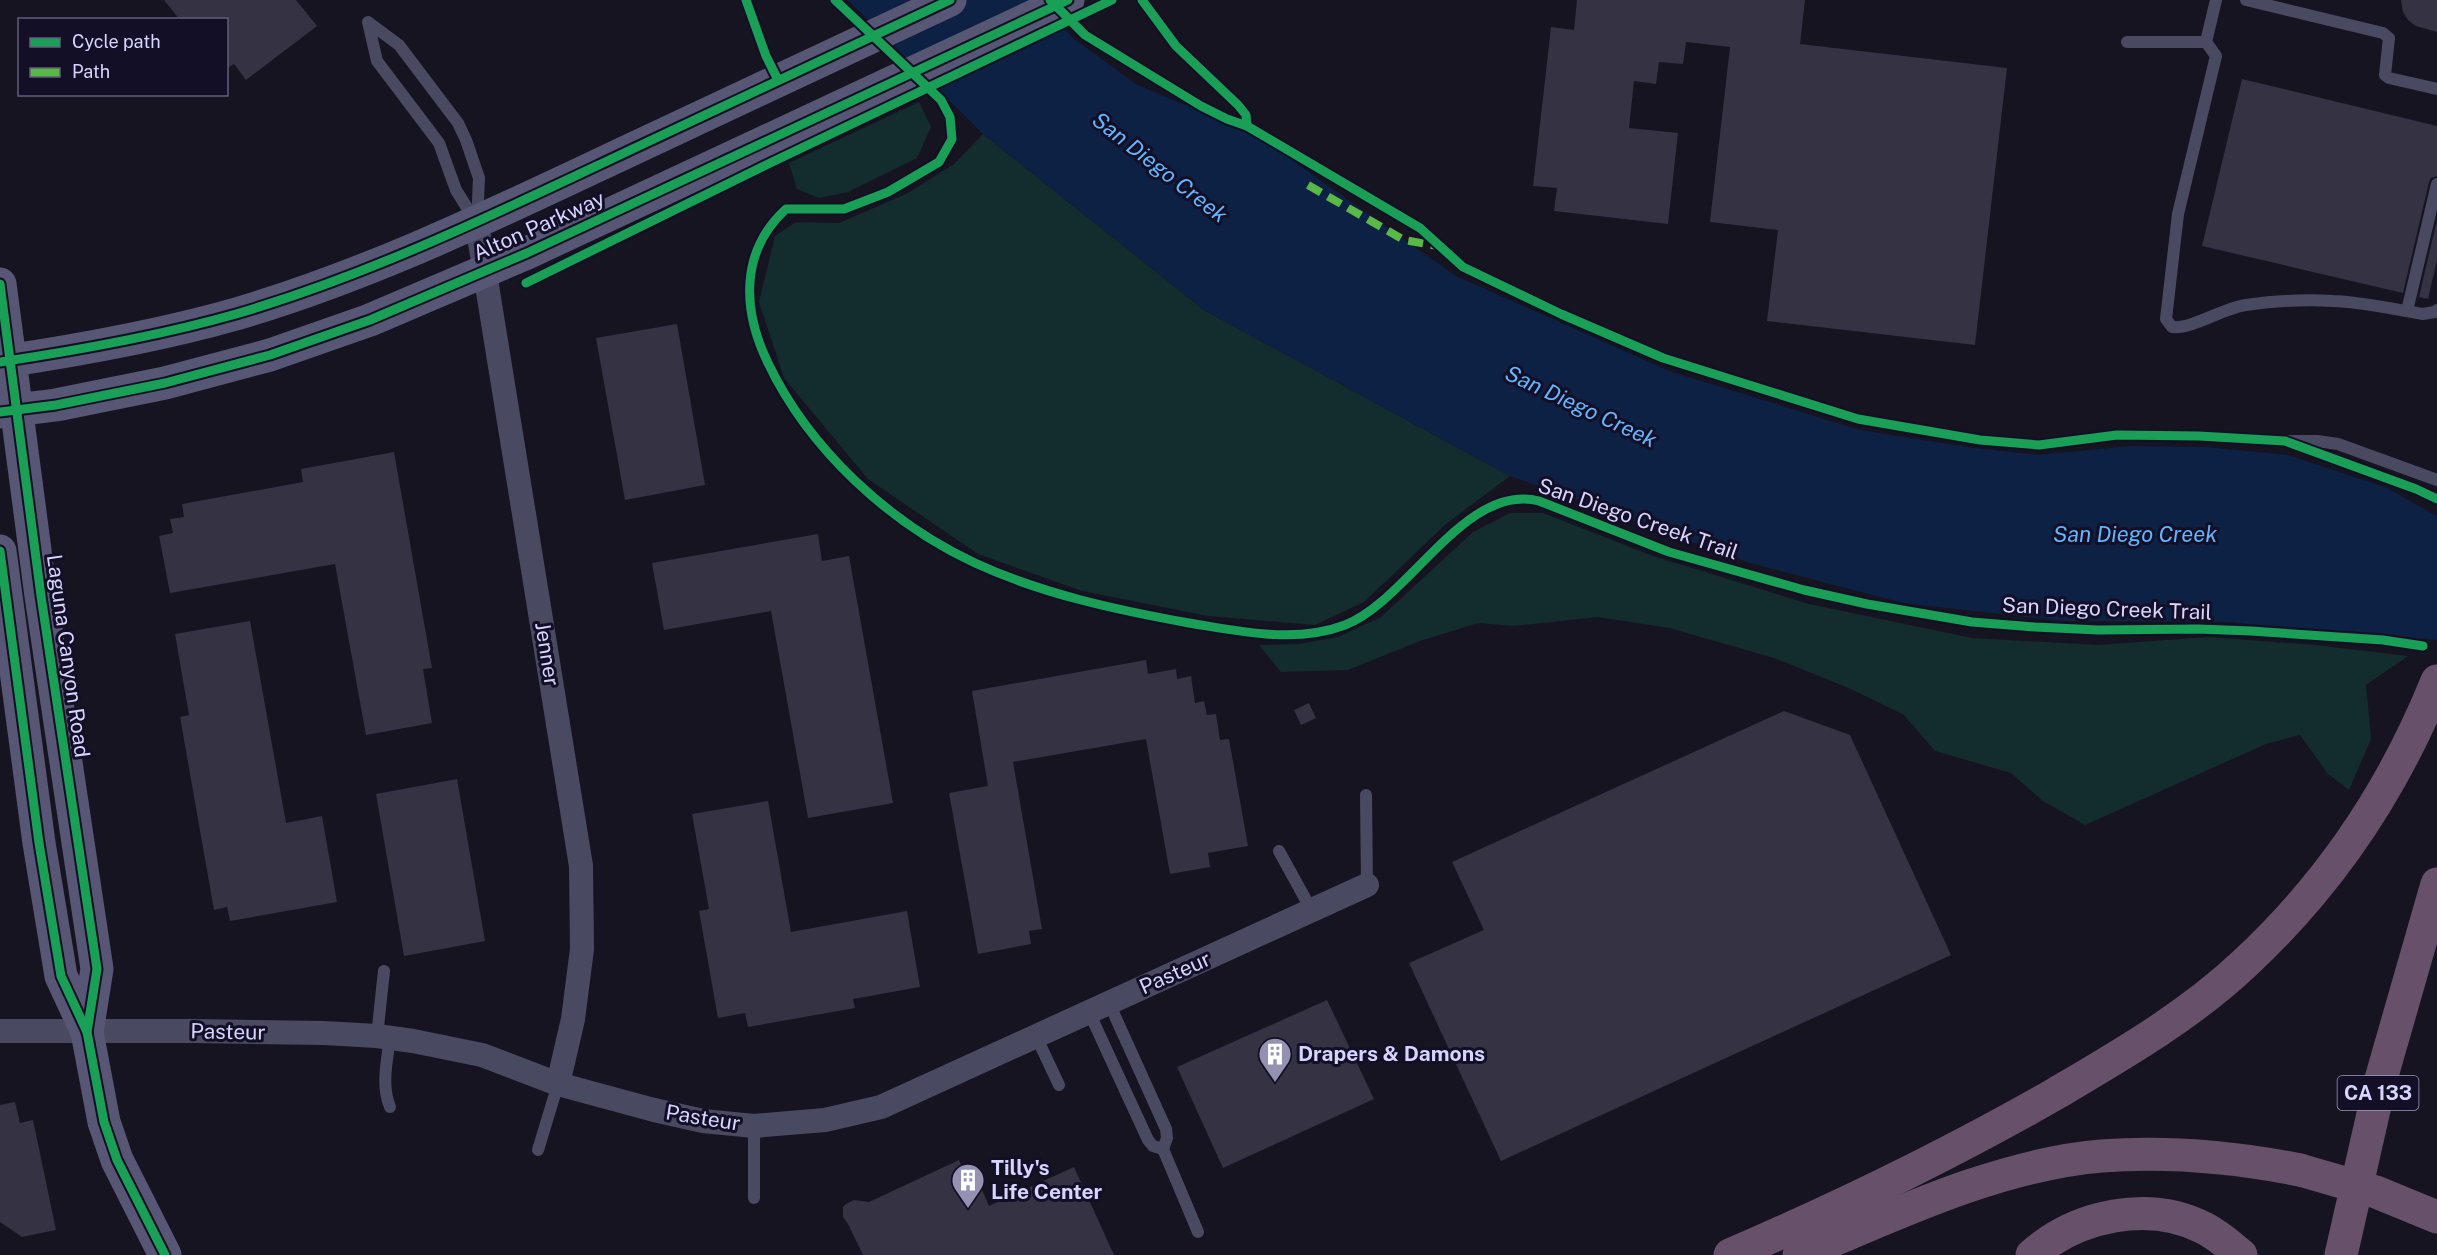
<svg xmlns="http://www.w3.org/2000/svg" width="2437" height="1255" viewBox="0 0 2437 1255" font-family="'Public Sans',sans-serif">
  <rect width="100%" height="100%" fill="#161421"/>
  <g fill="#132c2d">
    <polygon points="919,102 931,127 917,158 848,192 819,198 797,189 789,163"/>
    <polygon points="983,134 1204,310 1510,476 1446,524 1364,602 1315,625 1208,616 1082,591 978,554 868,479 784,378 759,302 775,236 796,222 839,223 908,193 954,164"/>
    <polygon points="1543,513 1653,556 1809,604 1972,638 2098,645 2208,637 2315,645 2408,656 2366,685 2371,739 2349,790 2328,774 2300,735 2266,744 2085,825 2043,801 2011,773 1935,751 1904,715 1851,689 1774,658 1669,628 1598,617 1514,626 1478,623 1420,641 1348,670 1281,672 1259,645 1298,644 1338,637 1381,617 1473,532 1510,513"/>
  </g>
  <polygon fill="#0d2144" points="848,0 1038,0 1073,38 1136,84 1259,137 1456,276 1669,371 1860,430 1974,448 2038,455 2131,446 2205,447 2288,455 2387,488 2437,516 2437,640 2228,622 2062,621 1903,603 1747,562 1510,476 1204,310 983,134"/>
  <g fill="#343243">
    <polygon points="164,0 296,0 317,26 246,80 234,64 226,69 226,20 180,20"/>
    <polygon points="1577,0 1805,0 1800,44 2007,68 1975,345 1767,321 1778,230 1710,222 1730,47 1686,42 1683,64 1659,62 1656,84 1634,81 1629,128 1678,133 1668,224 1554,211 1557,188 1533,186 1551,27 1574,30"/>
    <polygon points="2401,0 2437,0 2437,32 2416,26 2408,20 2403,12"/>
    <polygon points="2242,79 2437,126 2437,176 2431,178 2429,182 2403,293 2202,246"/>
    <polygon points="2437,220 2437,260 2428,299 2419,297"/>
    <polygon points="677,324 705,485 625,500 596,338"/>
    <polygon points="394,452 432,668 423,669 432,723 366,735 335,564 170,593 159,536 173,533 170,519 184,517 182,504 303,482 301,469"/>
    <polygon points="818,534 822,561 849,556 893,803 808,818 771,611 664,630 652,563"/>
    <polygon points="250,621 286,823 322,816 337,902 230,921 227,907 214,910 180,717 189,715 175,634"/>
    <polygon points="1146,660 1148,674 1176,669 1177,679 1191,676 1195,703 1204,701 1207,715 1216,714 1220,740 1229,739 1248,846 1208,853 1210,867 1170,874 1146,739 1013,762 1042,929 1029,931 1031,944 978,954 949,793 988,786 972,691"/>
    <polygon points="1309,703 1316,718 1301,725 1294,710"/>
    <polygon points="1784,711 1850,735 1951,955 1501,1161 1409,963 1484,930 1452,862"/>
    <polygon points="457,779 485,941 404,956 376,794"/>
    <polygon points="768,801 791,932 907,911 920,987 853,999 855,1008 748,1027 745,1013 718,1018 699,911 709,909 692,814"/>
    <polygon points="1327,1000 1374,1099 1223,1168 1177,1067"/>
    <polygon points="15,1102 20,1123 33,1120 56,1230 22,1237 0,1222 0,1105"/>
    <polygon points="959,1160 974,1193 982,1190 989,1206 1074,1167 1114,1255 863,1255 848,1224 843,1217 843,1207 846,1204 854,1200 869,1202"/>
  </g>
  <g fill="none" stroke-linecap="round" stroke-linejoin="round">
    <g stroke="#4a4962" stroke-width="12">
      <polyline points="2246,0 2383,33 2389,38 2385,75 2389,78 2437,89"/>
      <polygon points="368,22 399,45 458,123 466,140 479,178 477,224 456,190 439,143 377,61"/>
      <polyline points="2127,42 2206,42 2216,0"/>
      <path d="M2206,42L2216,56L2178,214L2166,319L2172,327C2193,329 2223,308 2246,305C2274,301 2304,299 2333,301C2362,302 2393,309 2423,314L2435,312L2437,310"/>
      <polyline points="2407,311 2437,184"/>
      <polyline points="2285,441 2317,441 2338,444 2437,480"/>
      <polyline points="1366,795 1367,885"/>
      <polyline points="1279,851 1312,911"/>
      <polyline points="1089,1012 1148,1140 1153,1146 1163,1149 1167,1138 1166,1129 1109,1003"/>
      <polyline points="377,1036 384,971"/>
      <polyline points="1036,1036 1059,1085"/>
      <path d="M390,1038C387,1061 381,1085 390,1107"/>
      <polyline points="1163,1149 1198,1232"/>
      <polyline points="538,1150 558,1084"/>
      <polyline points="754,1198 754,1126"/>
    </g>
    <g stroke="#4a4962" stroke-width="24">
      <polyline points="477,224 581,866 582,949 573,1019 558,1084"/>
      <polyline points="0,1031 194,1031 324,1033 377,1036 413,1041 482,1055 558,1084 654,1110 703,1121 754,1126 825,1120 881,1107 1367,885"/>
    </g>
    <g stroke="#575674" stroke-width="33">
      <polyline points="0,284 41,596 97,969 87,1032"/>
      <path d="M0,362C80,350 159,336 236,314C376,273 507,208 639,146C742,97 846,49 950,0"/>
      <polyline points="0,412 56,405 165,383 270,355 370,320 527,253 1068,0"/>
      <polyline points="0,551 39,843 61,976 87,1032 104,1122 117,1160 165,1255"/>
    </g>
    <g stroke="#67516a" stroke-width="33">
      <path d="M1730,1255C1841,1207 1950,1154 2055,1094C2121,1055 2189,1016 2245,963C2330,884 2394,788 2437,681"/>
      <path d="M1799,1255C1894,1215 1997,1165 2101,1156C2169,1151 2234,1157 2300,1170"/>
      <path d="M2032,1255C2077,1215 2149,1200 2204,1228C2218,1235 2229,1245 2241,1255"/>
      <polyline points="2341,1255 2381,1079 2437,884"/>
    </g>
    <polyline stroke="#67516a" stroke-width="33" points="2300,1170 2376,1192 2437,1217"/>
    <polyline stroke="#58b947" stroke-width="8" stroke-dasharray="15 8" stroke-linecap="butt" points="1308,185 1404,240 1438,246"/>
    <defs>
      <g id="cycleway">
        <polyline points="746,0 766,56 778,80"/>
        <path d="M835,0L941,100L950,117L952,139L939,162L888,192L844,209H786C740,251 742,310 768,363C809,449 889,523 975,563C1042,594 1117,610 1189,623C1239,631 1295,644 1345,625C1408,601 1465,482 1539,501L1669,552L1804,590L1867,604L1972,622L2035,627L2098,630L2198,629L2251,631L2383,640L2423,646"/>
        <polyline points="1050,0 1085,35 1201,106 1227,119 1247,126 1420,228 1463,267 1561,314 1663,358 1858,419 1980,440 2039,445 2117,435 2199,436 2285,441 2416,489 2437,499"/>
        <polyline points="1142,0 1176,46 1238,105 1246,115 1247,126"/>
        <polyline points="526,283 768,164 1112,0"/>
        <polyline points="0,284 41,596 97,969 87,1032"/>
        <path d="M0,362C80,350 159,336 236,314C376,273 507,208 639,146C742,97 846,49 950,0"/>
        <polyline points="0,412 56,405 165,383 270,355 370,320 527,253 1068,0"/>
        <polyline points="0,551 39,843 61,976 87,1032 104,1122 117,1160 165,1255"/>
      </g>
    </defs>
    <use href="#cycleway" stroke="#130f26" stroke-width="13"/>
    <use href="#cycleway" stroke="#1a9f57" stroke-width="9"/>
  </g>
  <defs>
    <symbol id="building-pin" viewBox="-11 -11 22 30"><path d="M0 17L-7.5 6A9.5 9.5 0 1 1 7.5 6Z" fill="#9591b1" stroke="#130f26"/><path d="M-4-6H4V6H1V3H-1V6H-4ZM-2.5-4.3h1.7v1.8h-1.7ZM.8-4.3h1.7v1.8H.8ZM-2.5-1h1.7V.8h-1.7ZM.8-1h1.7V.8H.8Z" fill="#fff"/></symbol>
  </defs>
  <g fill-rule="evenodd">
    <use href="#building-pin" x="1256" y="1035" width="38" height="52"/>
    <use href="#building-pin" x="949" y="1161" width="38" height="52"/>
  </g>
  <g text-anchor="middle" stroke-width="6" stroke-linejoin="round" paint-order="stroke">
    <rect fill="#130f26" stroke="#9e99be" stroke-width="1.5" x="2337.5" y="1076" width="81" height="34" rx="4.5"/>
    <g font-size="20" font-weight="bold" fill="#d9d4ff">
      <text x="2378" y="1100">CA 133</text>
    </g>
    <g font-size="21" fill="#d9d4ff" stroke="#130f26">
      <text transform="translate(539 226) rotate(-24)" y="7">Alton Parkway</text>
      <text transform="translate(1638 519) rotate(19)" y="7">San Diego Creek Trail</text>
      <text transform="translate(2107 609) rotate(2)" y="7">San Diego Creek Trail</text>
      <text transform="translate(547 654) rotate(81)" y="7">Jenner</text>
      <text transform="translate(68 656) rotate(82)" y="7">Laguna Canyon Road</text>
      <text transform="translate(1175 973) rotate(-24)" y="7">Pasteur</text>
      <text transform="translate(228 1032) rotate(1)" y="7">Pasteur</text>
      <text transform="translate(703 1118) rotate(9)" y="7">Pasteur</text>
    </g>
    <g font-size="21" font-weight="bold" fill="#d9d4ff" stroke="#130f26" text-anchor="start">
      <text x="1298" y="1061">Drapers &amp; Damons</text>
      <text x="991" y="1175">Tilly's<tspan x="991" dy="24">Life Center</tspan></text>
    </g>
    <g font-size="22" font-style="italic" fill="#62b6ff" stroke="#130f26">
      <text transform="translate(1160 167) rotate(38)" y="8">San Diego Creek</text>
      <text transform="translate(1581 406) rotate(25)" y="8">San Diego Creek</text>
      <text x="2135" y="542">San Diego Creek</text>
    </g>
  </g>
  <rect x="18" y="18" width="210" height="78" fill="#130f26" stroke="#625e7d" stroke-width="1.5"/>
  <rect x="30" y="38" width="30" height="9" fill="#1a9f57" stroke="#625e7d" stroke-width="1.5"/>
  <text x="72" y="48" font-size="18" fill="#d9d4ff">Cycle path</text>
  <rect x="30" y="68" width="30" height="9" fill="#58b947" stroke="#625e7d" stroke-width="1.5"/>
  <text x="72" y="78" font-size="18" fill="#d9d4ff">Path</text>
</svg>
